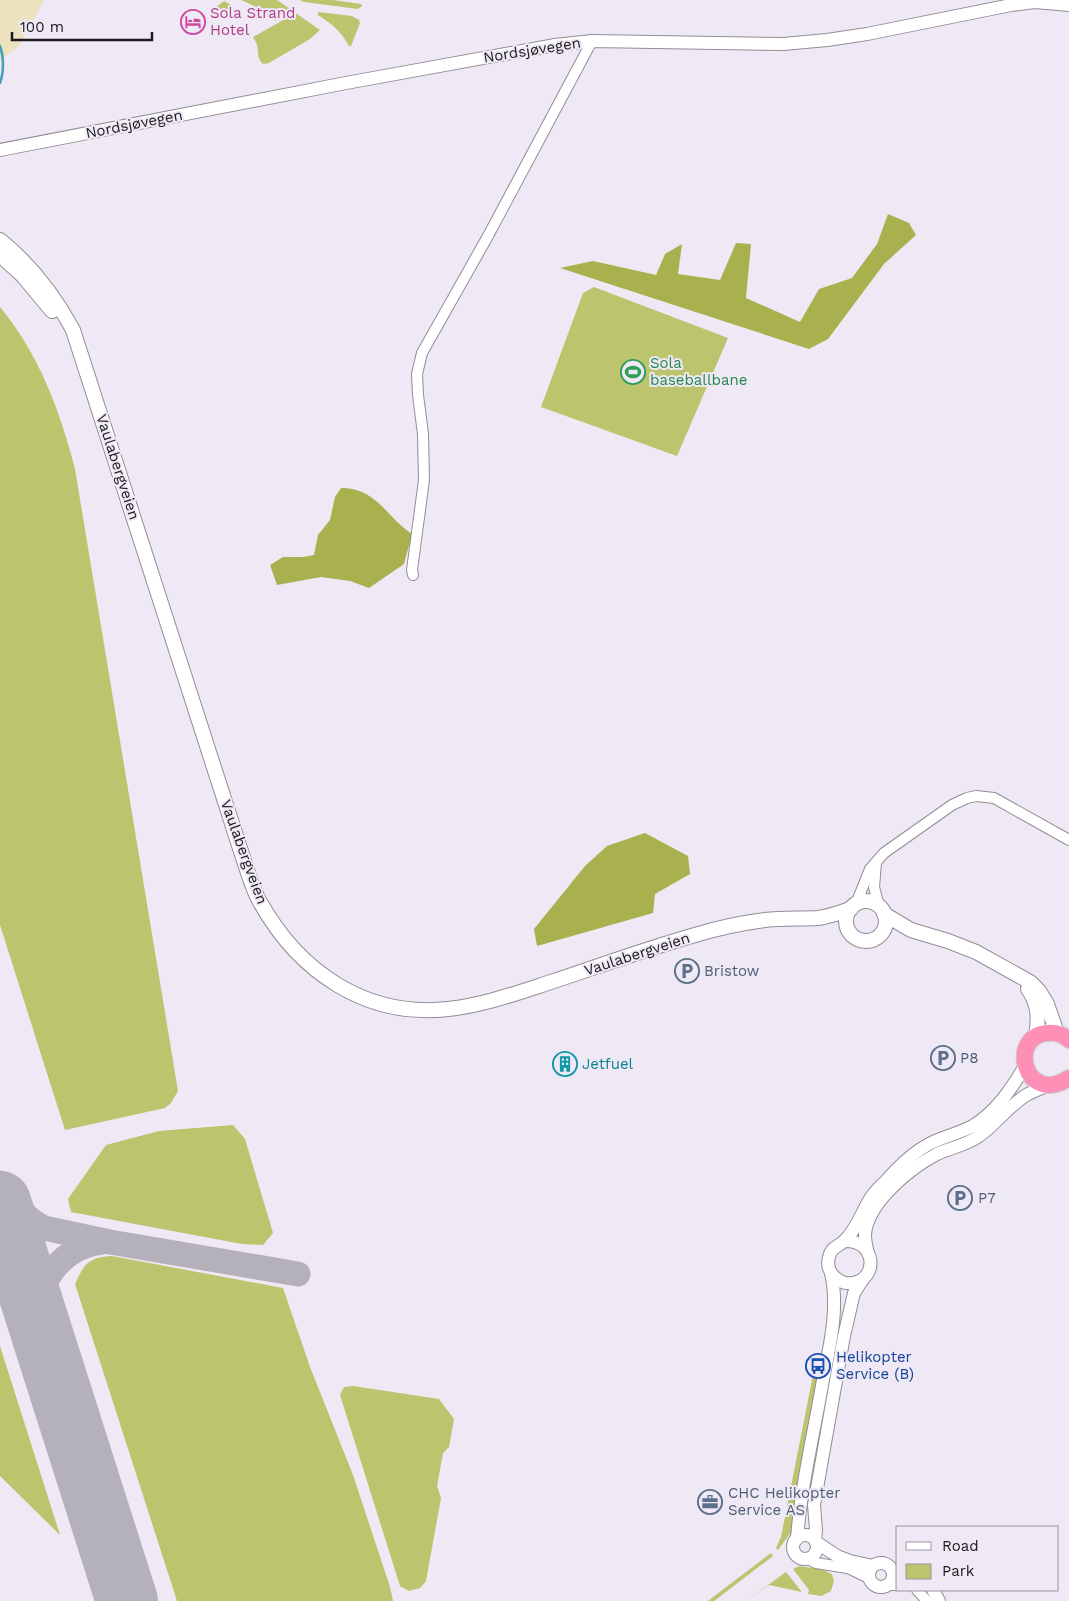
<svg xmlns="http://www.w3.org/2000/svg" width="1069" height="1601" viewBox="0 0 1069 1601" font-family="'Work Sans',sans-serif">
  <rect width="100%" height="100%" fill="#eee9f4"/>
  <g fill="#bcc46d">
    <path d="M241,0H277L320,30L310,39L269,63L263,64C256,57 259,52 257,45C256,42 254,39 253,37L294,14L293,13L275,21L270,13Z"/>
    <polygon points="300,0 333,0 361,4 362,6 358,9 304,2"/>
    <polygon points="224,1 231,5 233,9 229,16 217,10 216,7"/>
    <path d="M318,12L352,16L359,20L360,23L351,46H349C340,30 333,25 318,15Z"/>
    <polygon points="594,287 728,338 677,456 541,407 583,293"/>
    <path d="M0,307C40,356 59,409 75,469L178,1091L171,1103L165,1108L65,1130L0,925Z"/>
    <polygon points="233,1125 245,1139 273,1233 263,1245 242,1244 71,1212 68,1199 106,1145 159,1131"/>
    <path d="M112,1256L283,1288L310,1367L353,1475L390,1587L393,1601H177L75,1284C84,1264 89,1257 112,1256Z"/>
    <polygon points="0,1346 60,1535 0,1476"/>
    <polygon points="814,1370 820,1373 792,1531 778,1550 776,1548 781,1537"/>
    <polygon points="353,1386 439,1399 454,1419 449,1447 443,1453 437,1486 441,1498 426,1581 420,1588 409,1591 400,1586 340,1395 344,1387"/>
    <polygon points="771,1553 773,1556 714,1601 708,1601"/>
    <polygon points="799,1566 821,1569 832,1574 834,1581 831,1591 821,1596 808,1594 809,1590 793,1569"/>
    <polygon points="786,1572 802,1592 769,1585 746,1601"/>
  </g>
  <g fill="#a9b14e">
    <polygon points="888,214 909,223 916,235 884,264 828,339 809,349 560,268 593,261 656,275 665,254 682,244 678,274 720,280 736,243 751,244 746,298 800,322 819,289 852,278 877,244"/>
    <path d="M341,488C377,488 386,517 412,534L404,564L369,588L350,581L321,577L277,585L270,565L283,557H303L314,555L318,535L330,520L335,497Z"/>
    <polygon points="645,833 688,856 690,874 655,894 653,913 537,946 534,929 585,866 607,846"/>
  </g>
  <polygon fill="#ece2bd" points="0,0 44,0 18,47 0,60"/>
  <g fill="none" stroke-linecap="round" stroke-linejoin="round">
    <path stroke="#449fba" stroke-width="2.5" d="M0,46C4,57 4,72 0,83"/>
    <g stroke="#b5b1ba" stroke-width="25">
      <path d="M0,1183C12,1201 25,1219 44,1228L110,1242L298,1274"/>
      <path d="M38,1321C34,1282 64,1246 102,1242"/>
    </g>
    <polyline stroke="#b5b1ba" stroke-width="62" points="0,1202 127,1601"/>
    <defs>
      <g id="minor">
        <polyline points="413,575 412,570 424,480 423,434 418,395 417,374 422,353 488,236 592,41"/>
        <polyline points="876,863 874,887 879,906"/>
        <polyline points="856,904 870,869 884,853 952,805 967,798 976,796 994,798 1069,840"/>
        <polyline points="808,1559 816,1563 848,1568 869,1578"/>
        <polyline points="888,1585 898,1585"/>
        <polyline points="917,1590 927,1601"/>
      </g>
      <g id="tertiary">
        <polyline points="0,150 346,83 555,45 592,41 783,44 827,40 867,34 1011,5 1035,2 1069,5"/>
        <path d="M844,1241C876,1239 879,1279 853,1283C838,1285 825,1272 829,1257C831,1247 838,1247 844,1241C857,1230 862,1210 872,1196C876,1191 880,1186 885,1182C898,1167 913,1152 931,1143C945,1136 960,1133 973,1126C996,1112 1012,1088 1025,1066"/>
        <path d="M867,1250C866,1245 865,1239 865,1234C868,1202 910,1168 937,1154C950,1148 967,1145 979,1136C996,1124 1009,1105 1028,1094C1034,1091 1042,1088 1049,1085"/>
        <circle cx="805" cy="1547" r="12"/>
        <path d="M797,1539C801,1486 814,1432 823,1380C830,1345 839,1308 831,1273"/>
        <polyline points="815,1540 816,1530 814,1505 844,1336 854,1293 863,1279"/>
        <polyline points="816,1542 837,1556 850,1561 873,1566"/>
        <circle cx="881" cy="1575" r="12"/>
        <polyline points="933,1590 939,1601"/>
      </g>
      <g id="secondary">
        <path d="M0,240C31,265 54,295 73,330L247,870C251,881 254,892 260,902C299,972 366,1018 448,1009C484,1005 517,993 551,982C599,966 646,949 695,935C718,928 742,923 765,920C783,918 801,919 818,918C829,917 841,912 851,909"/>
        <polyline points="0,255 22,275 52,311"/>
        <circle cx="866" cy="921" r="20"/>
        <polyline points="884,914 911,930 948,941 976,952 1030,982 1039,991 1047,1004 1057,1033"/>
        <path d="M1028,989C1039,1005 1039,1018 1036,1036"/>
      </g>
      <path id="trunk" d="M1069,1040C1064,1035 1056,1032 1048,1033C1007,1035 1024,1107 1069,1078"/>
    </defs>
    <use href="#minor" stroke="#928d97" stroke-width="12"/>
    <use href="#tertiary" stroke="#928d97" stroke-width="14"/>
    <use href="#secondary" stroke="#928d97" stroke-width="16"/>
    <use href="#trunk" stroke="#cdcccd" stroke-width="18"/>
    <use href="#minor" stroke="#fff" stroke-width="10"/>
    <use href="#tertiary" stroke="#fff" stroke-width="12"/>
    <use href="#secondary" stroke="#fff" stroke-width="14"/>
    <use href="#trunk" stroke="#fe90b8" stroke-width="16"/>
  </g>
  <defs>
    <symbol id="hotel-ring" viewBox="-11 -11 22 22"><circle r="9.5" fill="#eee9f4" stroke="#d1479c" stroke-width="1.5"/><path d="M-6-4.5h1.5V1H6V5H4.5V3h-9V5H-6ZM-4 0a1.8 1.8 0 1 1 3.6 0ZM.5 0V-2.5h3Q6-2.5 6 0Z" fill="#d1479c"/></symbol>
    <symbol id="stadium-ring" viewBox="-11 -11 22 22"><circle r="9.5" fill="#eee9f4" stroke="#2e9e5b" stroke-width="1.5"/><path d="M0-5a6.5 5 0 1 0 0 10a6.5 5 0 1 0 0-10ZM-3.5-1.8h7v3.6h-7Z" fill="#2e9e5b"/></symbol>
    <symbol id="parking-ring" viewBox="-11 -11 22 22"><circle r="9.5" fill="#eee9f4" stroke="#5c6f8a" stroke-width="1.5"/><path d="M-3.5-5.5H1a3.5 3.5 0 0 1 0 7H-1V5.5H-3.5ZM-1-3.4V-.6H.8a1.4 1.4 0 0 0 0-2.8Z" fill="#5c6f8a"/></symbol>
    <symbol id="building-ring" viewBox="-11 -11 22 22"><circle r="9.5" fill="#eee9f4" stroke="#0f9aa8" stroke-width="1.5"/><path d="M-4-6H4V6H1V3H-1V6H-4ZM-2.5-4.3h1.7v1.8h-1.7ZM.8-4.3h1.7v1.8H.8ZM-2.5-1h1.7V.8h-1.7ZM.8-1h1.7V.8H.8Z" fill="#0f9aa8"/></symbol>
    <symbol id="bus-ring" viewBox="-11 -11 22 22"><circle r="9.5" fill="#eee9f4" stroke="#1a4fb4" stroke-width="1.5"/><path d="M-5-6H5V4H4V6H2V4H-2V6H-4V4H-5ZM-3.5-4V0h7V-4ZM-3.5 1.2v1.5H-2V1.2ZM2 1.2v1.5H3.5V1.2Z" fill="#1a4fb4"/></symbol>
    <symbol id="office-ring" viewBox="-11 -11 22 22"><circle r="9.5" fill="#eee9f4" stroke="#5c6f8a" stroke-width="1.5"/><path d="M-6-3h4V-5.5h4V-3h4V5H-6ZM-1-4.5V-3h2v-1.5ZM-6 0V1H6V0Z" fill="#5c6f8a"/></symbol>
  </defs>
  <g fill-rule="evenodd">
    <use href="#hotel-ring" x="179" y="8" width="28" height="28"/>
    <use href="#stadium-ring" x="619" y="358" width="28" height="28"/>
    <use href="#parking-ring" x="673" y="957" width="28" height="28"/>
    <use href="#parking-ring" x="929" y="1044" width="28" height="28"/>
    <use href="#building-ring" x="551" y="1050" width="28" height="28"/>
    <use href="#parking-ring" x="946" y="1184" width="28" height="28"/>
    <use href="#bus-ring" x="804" y="1352" width="28" height="28"/>
    <use href="#office-ring" x="696" y="1488" width="28" height="28"/>
  </g>
  <g text-anchor="middle" stroke-width="4" stroke-linejoin="round" paint-order="stroke">
    <g font-size="15" fill="#b23c85" stroke="#eee9f4" text-anchor="start">
      <text x="210" y="18">Sola Strand<tspan x="210" dy="17">Hotel</tspan></text>
    </g>
    <g font-size="15" fill="#1a191c" stroke="#eee9f4">
      <text transform="translate(532 50) rotate(-9)" y="5">Nordsjøvegen</text>
      <text transform="translate(134 124) rotate(-11)" y="5">Nordsjøvegen</text>
      <text transform="translate(118 467) rotate(72)" y="5">Vaulabergveien</text>
      <text transform="translate(244 852) rotate(70)" y="5">Vaulabergveien</text>
      <text transform="translate(637 954) rotate(-18)" y="5">Vaulabergveien</text>
    </g>
    <g font-size="15" fill="#27864d" stroke="#eee9f4" text-anchor="start">
      <text x="650" y="368">Sola<tspan x="650" dy="17">baseballbane</tspan></text>
    </g>
    <g font-size="15" fill="#4e5e75" stroke="#eee9f4" text-anchor="start">
      <text x="704" y="976">Bristow</text>
      <text x="960" y="1063">P8</text>
      <text x="978" y="1203">P7</text>
      <text x="728" y="1498">CHC Helikopter<tspan x="728" dy="17">Service AS</tspan></text>
    </g>
    <g font-size="15" fill="#0d838f" stroke="#eee9f4" text-anchor="start">
      <text x="582" y="1069">Jetfuel</text>
    </g>
    <g font-size="15" fill="#164399" stroke="#eee9f4" text-anchor="start">
      <text x="836" y="1362">Helikopter<tspan x="836" dy="17">Service (B)</tspan></text>
    </g>
  </g>
  <rect x="896" y="1526" width="162" height="65" fill="#eee9f4" stroke="#99969e"/>
  <rect x="906" y="1542" width="25" height="8" fill="#ffffff" stroke="#99969e"/>
  <text x="942" y="1551" font-size="15" fill="#1a191c">Road</text>
  <rect x="906" y="1564" width="25" height="15" fill="#bcc46d" stroke="#99969e"/>
  <text x="942" y="1576" font-size="15" fill="#1a191c">Park</text>
  <path d="M12 32v8h140v-8" fill="none" stroke="#1a191c" stroke-width="2.5"/>
  <text x="20" y="32" font-size="15" fill="#1a191c" stroke="#eee9f4" stroke-width="4" paint-order="stroke">100 m</text>
</svg>
